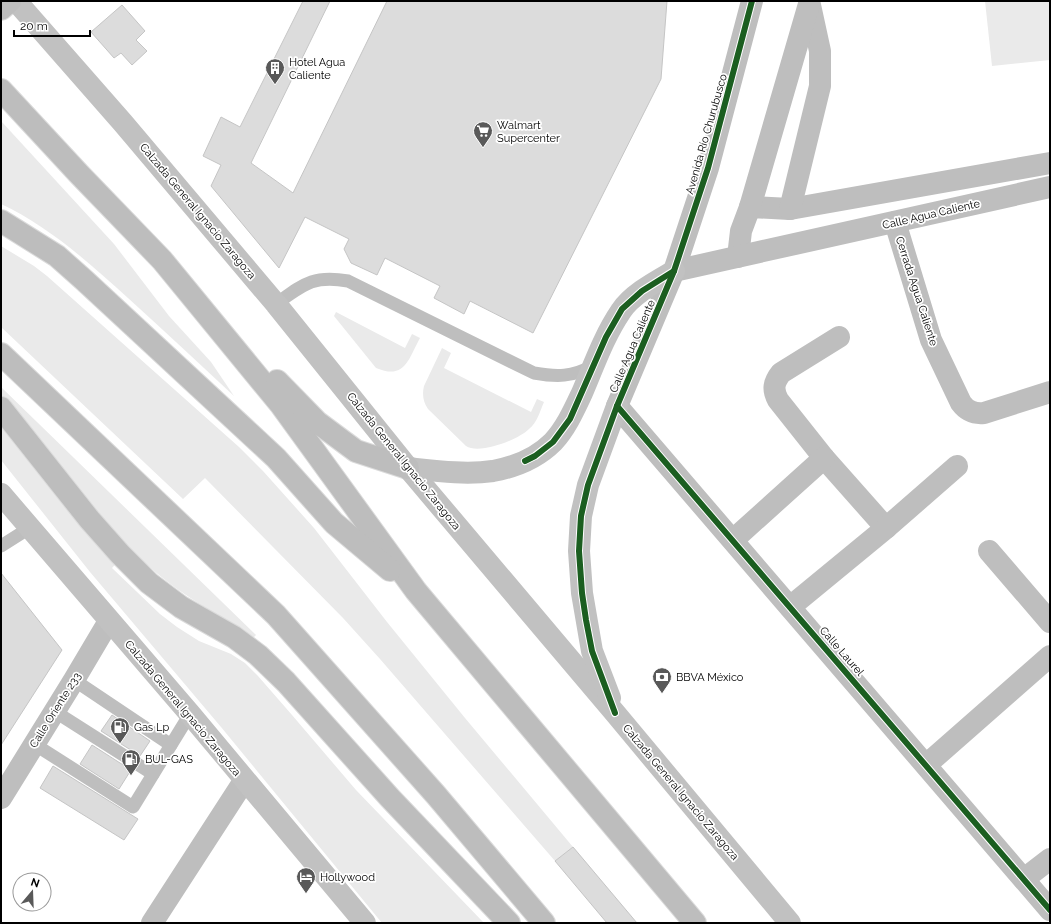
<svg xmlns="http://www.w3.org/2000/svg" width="1051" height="924" viewBox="0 0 1051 924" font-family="Raleway,sans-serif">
  <rect width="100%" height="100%" fill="#fff"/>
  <g fill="#eaeaea">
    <polygon points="985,1 1050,1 1050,60 992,66"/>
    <path d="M1,121L114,244L169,316L211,362L234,396C199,363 164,331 128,298C89,263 50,227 1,204Z"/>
    <polygon points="1,246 34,266 47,276 239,447 263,471 314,528 387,622 465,718 573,847 555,861 380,659 343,618 205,478 183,499 1,327"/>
    <path d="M336,312L405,348L412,334L420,338C408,360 405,380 376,368L334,316Z"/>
    <path d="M442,348L451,353L444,368L531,412L537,399L544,402C540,411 537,423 529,429C518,440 479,455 466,446L428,409C423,402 422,394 424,386Z"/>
    <path d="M1,387L256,635L253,638C232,622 208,610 186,595C165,581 148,566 130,549L112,568L160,614L177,627L199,641L231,654L245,663L258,676L292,715L356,790L484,923H382L221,727L90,572L1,460Z"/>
  </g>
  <g fill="#dcdcdc" stroke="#c5c5c5">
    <polygon points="303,1 330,1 251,163 293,193 387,1 667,1 661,79 533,333 470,301 464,314 434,298 440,286 385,258 377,275 351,263 344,249 349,239 305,217 279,268 211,186 221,165 203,156 221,117 240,127"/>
    <polygon points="122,5 145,31 136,40 147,51 132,65 121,53 114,58 91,32"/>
    <polygon points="1,573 62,650 1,745"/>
    <polygon points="112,715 150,741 140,756 101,731"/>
    <polygon points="92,745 131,770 119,789 80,764"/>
    <polygon points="53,766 138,819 124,840 40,788"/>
    <polygon points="573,847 637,923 607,923 555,861"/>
  </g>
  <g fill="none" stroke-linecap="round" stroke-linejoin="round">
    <defs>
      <polyline id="primary" points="1,9 10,1"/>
      <g id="motorway">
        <polyline points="1,90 79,174 162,260 281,405 416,591 695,923"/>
        <polyline points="1,221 57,256 84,280 276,458 334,523 390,570"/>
        <polyline points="1,354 276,615 436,795 544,923"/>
        <polyline points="277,381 317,422 356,451 408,468"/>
        <polyline points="1,408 89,519 120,554 149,583 181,607 234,637 258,655 286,682 390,798 509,923"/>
      </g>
    </defs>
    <use href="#primary" stroke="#dbdbdb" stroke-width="24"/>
    <use href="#motorway" stroke="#dbdbdb" stroke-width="24"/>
    <g stroke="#bebebe" stroke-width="13">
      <path d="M276,304C304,284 313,275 348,281L534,373C557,377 572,377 593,366"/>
      <polyline points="1,546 31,527"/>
      <polyline points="74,680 171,745"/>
      <polyline points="54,711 153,774"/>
      <polyline points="34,744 133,807 190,714"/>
    </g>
    <g stroke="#bebebe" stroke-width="22">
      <polyline points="752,1 708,168 674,271 617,406 1050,910"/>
      <polyline points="750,207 790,209 1050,163"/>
      <polyline points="790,209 820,86 820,51 810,5"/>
      <path d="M895,222L931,340L961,403C967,411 974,414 984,413L1050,392"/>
      <polyline points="738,257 741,231 750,207 809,4 809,1"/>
      <polyline points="674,271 1050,187"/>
      <path d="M839,337L781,373C774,382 772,389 778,400L824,458L886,528"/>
      <polyline points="733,540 824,458"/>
      <polyline points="989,551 1050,622"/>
      <polyline points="790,607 886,528 957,466"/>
      <polyline points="926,765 1050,656"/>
      <polyline points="1024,879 1050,859"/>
      <polyline points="152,923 244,781"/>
    </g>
    <polyline stroke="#bebebe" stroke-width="22" points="1,798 74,680 109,621"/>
    <g stroke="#c1c1c1" stroke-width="22">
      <polyline points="16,1 123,123 276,304 408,468 615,713 790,923"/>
      <path d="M408,468C436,471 466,475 493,471C515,467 537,458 553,442C566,428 574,410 582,393C594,365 604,336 621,311C632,294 657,281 674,271"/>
      <polyline points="1,494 190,714 365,923"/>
      <polyline points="610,698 592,651 582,593 579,551 581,516 588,485 617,406"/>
    </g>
    <use href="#primary" stroke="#bdbdbd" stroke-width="22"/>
    <use href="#motorway" stroke="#bdbdbd" stroke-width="22"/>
    <defs>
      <g id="cycleway">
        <polyline points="617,406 1050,910"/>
        <polyline points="525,461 535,456 553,442 570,419 606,337 622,309 642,291 674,271"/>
        <polyline points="615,713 592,651 586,620 582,593 579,551 581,516 588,485 617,406 674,271 708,168 752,1"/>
      </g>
    </defs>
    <use href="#cycleway" stroke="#fff" stroke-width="8"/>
    <use href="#cycleway" stroke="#1b5e20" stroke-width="6"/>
  </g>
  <defs>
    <symbol id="building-pin" viewBox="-11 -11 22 30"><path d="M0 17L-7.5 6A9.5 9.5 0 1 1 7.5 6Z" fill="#595959" stroke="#fff"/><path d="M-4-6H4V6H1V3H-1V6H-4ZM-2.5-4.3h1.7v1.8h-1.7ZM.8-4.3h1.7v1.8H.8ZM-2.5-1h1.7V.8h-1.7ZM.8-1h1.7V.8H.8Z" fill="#fff"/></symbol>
    <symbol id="supermarket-pin" viewBox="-11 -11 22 30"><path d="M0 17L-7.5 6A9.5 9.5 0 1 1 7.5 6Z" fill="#595959" stroke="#fff"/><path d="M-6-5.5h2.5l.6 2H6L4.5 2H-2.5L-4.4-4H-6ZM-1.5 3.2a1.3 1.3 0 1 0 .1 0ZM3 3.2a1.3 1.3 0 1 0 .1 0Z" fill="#fff"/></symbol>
    <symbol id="bank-pin" viewBox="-11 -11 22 30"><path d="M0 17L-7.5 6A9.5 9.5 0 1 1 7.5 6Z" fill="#595959" stroke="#fff"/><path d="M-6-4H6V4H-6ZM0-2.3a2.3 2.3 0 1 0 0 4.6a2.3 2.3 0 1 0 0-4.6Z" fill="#fff"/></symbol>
    <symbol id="fuel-pin" viewBox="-11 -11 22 30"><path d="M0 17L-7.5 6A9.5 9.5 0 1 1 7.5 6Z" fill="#595959" stroke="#fff"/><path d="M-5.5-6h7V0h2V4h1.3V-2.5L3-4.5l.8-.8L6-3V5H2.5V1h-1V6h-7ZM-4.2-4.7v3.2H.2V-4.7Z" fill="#fff"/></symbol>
    <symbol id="hotel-pin" viewBox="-11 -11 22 30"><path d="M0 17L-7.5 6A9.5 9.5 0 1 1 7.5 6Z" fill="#595959" stroke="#fff"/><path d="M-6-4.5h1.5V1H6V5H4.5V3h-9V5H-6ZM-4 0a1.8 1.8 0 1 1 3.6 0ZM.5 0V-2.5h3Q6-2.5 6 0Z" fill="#fff"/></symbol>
  </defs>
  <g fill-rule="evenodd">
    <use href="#building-pin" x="264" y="57" width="22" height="30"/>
    <use href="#supermarket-pin" x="472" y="120" width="22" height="30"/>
    <use href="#bank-pin" x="651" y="666" width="22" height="30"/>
    <use href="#fuel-pin" x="109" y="716" width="22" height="30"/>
    <use href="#fuel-pin" x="120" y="748" width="22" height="30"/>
    <use href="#hotel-pin" x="295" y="866" width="22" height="30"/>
  </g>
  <g text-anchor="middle" stroke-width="3.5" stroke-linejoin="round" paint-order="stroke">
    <g font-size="11" fill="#000" stroke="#fff" text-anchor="start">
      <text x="289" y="66">Hotel Agua<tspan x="289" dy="13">Caliente</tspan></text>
      <text x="497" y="129">Walmart<tspan x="497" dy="13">Supercenter</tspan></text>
      <text x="676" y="681">BBVA México</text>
      <text x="134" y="731">Gas Lp</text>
      <text x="145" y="763">BUL-GAS</text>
      <text x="320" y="881">Hollywood</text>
    </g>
    <g font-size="11" fill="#000" stroke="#fff">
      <text transform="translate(706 134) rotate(-74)" y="4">Avenida Río Churubusco</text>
      <text transform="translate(198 211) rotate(50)" y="4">Calzada General Ignacio Zaragoza</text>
      <text transform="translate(931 214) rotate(-13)" y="4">Calle Agua Caliente</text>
      <text transform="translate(917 291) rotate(72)" y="4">Cerrada Agua Caliente</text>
      <text transform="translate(632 346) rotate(-67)" y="4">Calle Agua Caliente</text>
      <text transform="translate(404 461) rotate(51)" y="4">Calzada General Ignacio Zaragoza</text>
      <text transform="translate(842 651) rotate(49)" y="4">Calle Laurel</text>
      <text transform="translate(183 708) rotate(50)" y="4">Calzada General Ignacio Zaragoza</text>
      <text transform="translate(55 710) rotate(-58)" y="4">Calle Oriente 233</text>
      <text transform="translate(681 792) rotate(50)" y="4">Calzada General Ignacio Zaragoza</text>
    </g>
  </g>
  <rect width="1051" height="924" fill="none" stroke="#000000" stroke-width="4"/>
  <g transform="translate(32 892) rotate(19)"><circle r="19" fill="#ffffff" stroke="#999999"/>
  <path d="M0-3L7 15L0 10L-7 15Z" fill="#595959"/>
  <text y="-6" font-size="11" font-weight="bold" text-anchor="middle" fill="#000000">N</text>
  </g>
  <path d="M14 30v6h76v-6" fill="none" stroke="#000000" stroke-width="2"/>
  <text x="20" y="30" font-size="12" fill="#000000" stroke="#ffffff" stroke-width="3" paint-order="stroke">20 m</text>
</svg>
